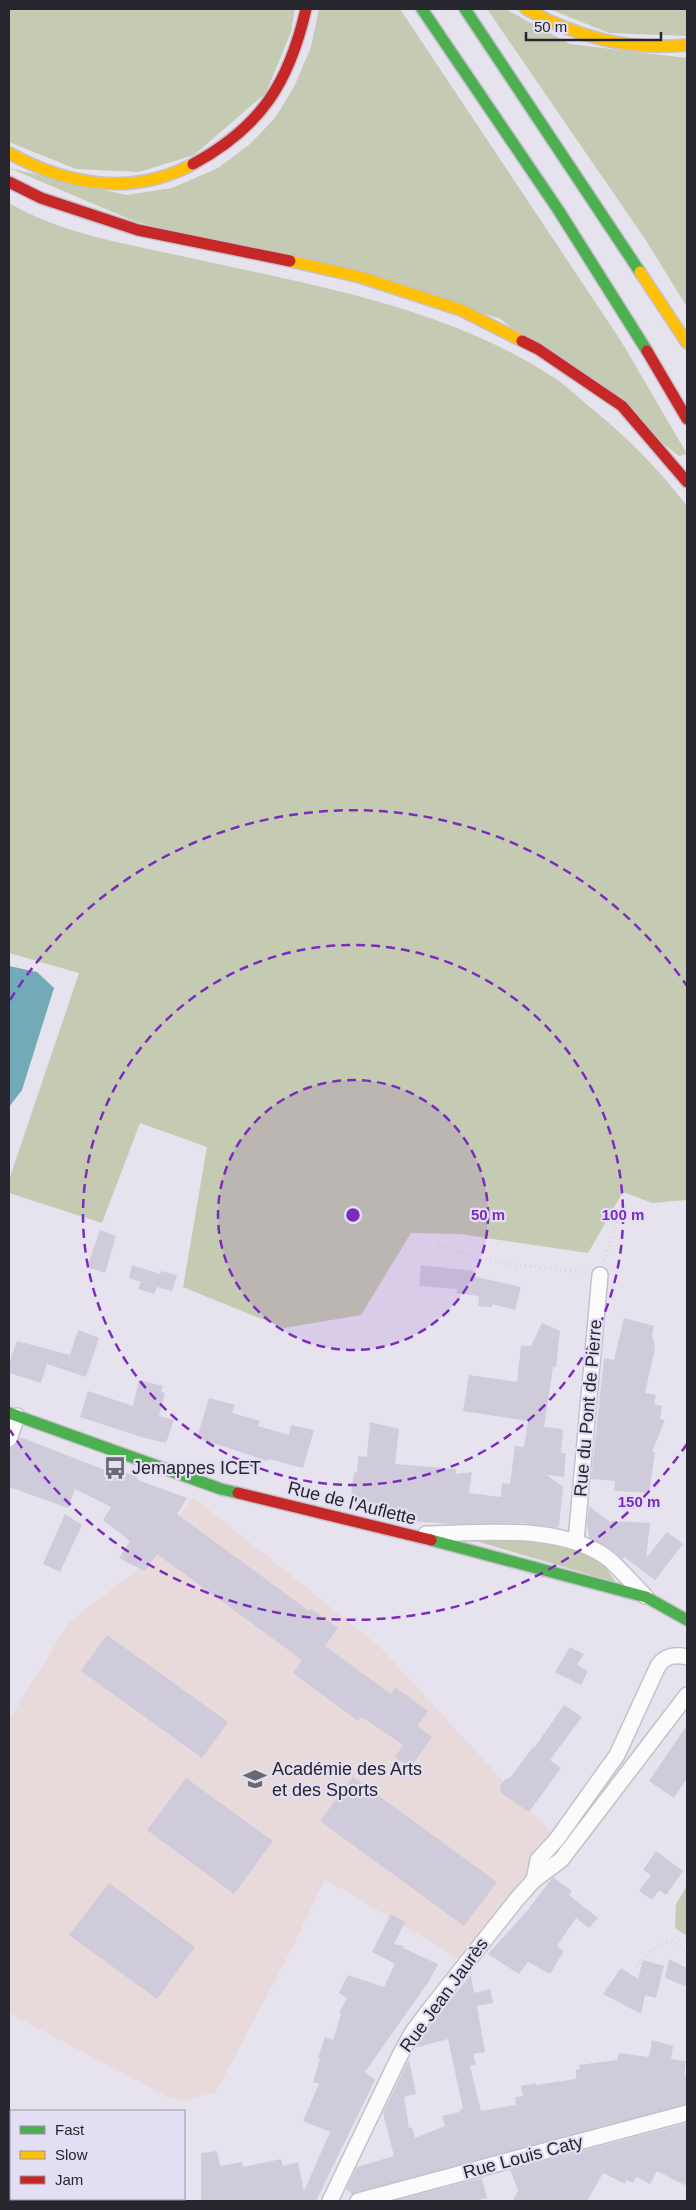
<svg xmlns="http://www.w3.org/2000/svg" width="696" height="2210" viewBox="0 0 696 2210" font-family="Helvetica,sans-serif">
  <rect width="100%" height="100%" fill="#e6e3ee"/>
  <polygon fill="#e8dada" points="193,1497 378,1645 557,1839 534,1880 466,1963 325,1879 293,1946 216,2092 183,2101 168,2097 9,2013 9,1720 70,1621 137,1570"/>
  <g fill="#c5cab2">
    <polygon points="9,9 295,9 291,32 266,93 194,155 139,172 76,169 9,142"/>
    <polygon points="319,9 400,9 621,341 687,454 679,456 499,318 134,221 9,168 126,195 172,188 218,168 250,144 275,118 294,87 311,47"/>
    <polygon points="487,9 505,9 570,44 687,58 687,307 647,242"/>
    <polygon points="549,9 687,9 687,36 609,33"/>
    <path d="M9,203C63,235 133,245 195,259C317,286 445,307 553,377C564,384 575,394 585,403C624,434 657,467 687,506V1200L652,1203L623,1192L588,1253L460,1234L411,1233L361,1315L284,1328L183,1287L207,1147L140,1123L102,1223L9,1193V1180L79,973L9,953Z"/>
    <path d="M469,1539C510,1541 572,1537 604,1566C608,1570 612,1577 615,1582Z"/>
    <polygon points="687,1886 687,1936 675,1928 676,1904"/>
  </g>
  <polygon fill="#72aab8" points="9,966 37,972 54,988 22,1090 9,1107"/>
  <g fill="#cfcbdb">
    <polygon points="100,1230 116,1236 105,1273 87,1267"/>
    <polygon points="132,1265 160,1274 161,1271 177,1275 172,1291 157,1287 154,1294 138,1289 141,1282 129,1278"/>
    <polygon points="421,1265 473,1271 472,1276 521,1287 515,1310 492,1304 492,1307 478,1306 479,1296 456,1293 457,1289 419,1286"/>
    <polygon points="624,1318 654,1326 652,1334 655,1348 645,1393 656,1395 654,1404 662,1406 660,1419 665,1420 652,1452 655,1452 649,1493 614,1491 615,1481 591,1479 604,1358 614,1360"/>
    <polygon points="542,1323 560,1331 556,1367 553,1367 544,1427 563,1429 561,1453 566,1453 564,1477 547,1475 563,1487 559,1525 557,1528 522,1523 450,1524 413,1521 350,1502 354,1472 357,1472 358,1456 367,1457 370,1422 399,1429 395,1464 456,1469 456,1474 472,1472 469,1493 501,1497 502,1483 510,1484 515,1446 524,1447 528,1421 463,1411 469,1375 517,1382 521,1346 531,1346"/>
    <polygon points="78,1330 99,1338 86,1377 47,1364 41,1383 9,1373 9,1364 17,1341 70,1355"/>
    <polygon points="139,1380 163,1386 161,1392 165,1393 159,1416 174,1420 166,1443 141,1437 80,1417 88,1391 133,1406"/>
    <polygon points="209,1398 235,1405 232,1413 260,1421 258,1426 289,1435 291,1425 314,1430 303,1468 269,1459 268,1461 197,1438"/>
    <polygon points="20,1437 115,1474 118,1469 138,1478 138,1480 187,1498 177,1514 309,1611 311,1609 338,1628 325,1646 391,1694 395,1687 428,1711 417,1726 432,1737 410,1768 395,1757 403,1745 362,1717 358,1721 293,1673 302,1660 157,1554 145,1571 119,1558 130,1541 103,1520 111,1507 75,1489 68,1508 9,1487 9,1450 15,1446"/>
    <polygon points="589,1506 611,1523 611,1521 650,1523 646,1558 667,1532 683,1544 655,1580 624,1557 622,1559 615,1552 589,1537 587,1524"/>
    <polygon points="65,1514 82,1525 60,1572 43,1564"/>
    <polygon points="107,1635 228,1722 202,1758 81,1671"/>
    <polygon points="570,1647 584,1654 577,1665 588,1671 581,1685 555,1672"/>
    <polygon points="564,1705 582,1717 550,1760 561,1768 529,1812 501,1793 500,1787 505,1779 510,1778 533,1747 534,1748"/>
    <polygon points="687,1725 687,1778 674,1798 649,1781"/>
    <polygon points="353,1777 497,1882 464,1926 320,1821"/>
    <polygon points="186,1778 273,1841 234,1894 147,1830"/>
    <polygon points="656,1851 683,1871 666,1895 659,1890 652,1900 639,1891 651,1875 643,1870"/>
    <polygon points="553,1877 572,1891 569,1895 598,1918 589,1928 576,1918 557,1946 564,1951 550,1974 528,1962 519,1974 488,1954 526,1912"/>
    <polygon points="109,1883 195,1947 157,1999 69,1935"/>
    <polygon points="391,1914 405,1922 394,1944 404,1946 403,1948 438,1964 429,1981 365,2072 375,2080 316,2201 201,2201 201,2153 217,2151 220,2166 242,2162 243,2167 281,2159 283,2166 298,2162 304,2191 330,2132 303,2121 319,2084 313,2082 320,2059 318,2058 325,2037 333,2040 341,2014 339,2013 347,1998 339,1993 348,1975 384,1987 395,1964 372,1952"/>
    <polygon points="669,1959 687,1968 687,1987 665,1978"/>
    <polygon points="643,1960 664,1966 656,1998 645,1995 641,2014 603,1994 621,1968 638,1979"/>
    <polygon points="471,1975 474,1993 490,1989 493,2003 477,2006 485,2052 473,2054 476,2064 470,2066 481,2111 516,2105 515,2097 523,2096 521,2086 536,2083 536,2085 576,2079 576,2070 580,2069 579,2065 617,2060 619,2053 649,2057 652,2040 673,2046 671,2059 686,2061 684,2075 687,2075 687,2104 352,2194 346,2189 357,2167 394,2156 383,2113 409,2059 416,2094 404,2097 409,2128 412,2127 415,2138 445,2126 442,2116 460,2112 459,2110 463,2109 448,2039 414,2048 437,2016"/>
    <polygon points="687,2123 687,2186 657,2171 650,2184 637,2177 633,2183 626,2180 625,2184 603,2173 587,2201 513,2201 518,2190 510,2170"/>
    <polygon points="482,2178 487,2198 474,2201 393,2201"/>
  </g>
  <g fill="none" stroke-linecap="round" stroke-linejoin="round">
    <defs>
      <g id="street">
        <polyline points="9,1439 17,1416"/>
        <path d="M426,1534C482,1533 564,1523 610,1560C622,1571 633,1584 645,1596"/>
        <polyline points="576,1541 600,1275"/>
        <path d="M534,1880L538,1860L557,1839L617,1755L658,1666C665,1656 674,1654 687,1657"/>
        <polyline points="64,2201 72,2199"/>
        <polyline points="330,2201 399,2057 412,2033 430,2009 517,1899 534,1880 561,1860 687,1695"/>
        <polyline points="358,2201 687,2113"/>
      </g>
      <g id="fast">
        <polyline points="422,9 559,211 647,351"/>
        <polyline points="465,9 640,272"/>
        <polyline points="9,1413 221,1489 238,1493"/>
        <polyline points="431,1540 646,1597 687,1620"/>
      </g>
      <g id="slow">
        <path d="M526,9C577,37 628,51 687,45"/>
        <path d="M9,153C67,185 132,197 193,164"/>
        <polyline points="290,261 360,277 461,310 522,341"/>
        <polyline points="640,272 687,343"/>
      </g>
      <g id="jam">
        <path d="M193,164C261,127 289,83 306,9"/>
        <polyline points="9,182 41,198 138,230 290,261"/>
        <polyline points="522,341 538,349 622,406 687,482"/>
        <polyline points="647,351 687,419"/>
        <polyline points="238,1493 431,1540"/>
      </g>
    </defs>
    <use href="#street" stroke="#c4c1cb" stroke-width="18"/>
    <use href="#fast" stroke="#c4c1cb" stroke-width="14"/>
    <use href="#slow" stroke="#c4c1cb" stroke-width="14"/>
    <use href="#jam" stroke="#c4c1cb" stroke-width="14"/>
    <g stroke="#d5d4d7" stroke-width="3" stroke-dasharray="1 4" stroke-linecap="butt">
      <polyline points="438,1245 475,1258 502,1263 586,1273"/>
      <polyline points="604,1261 622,1209"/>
      <path d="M637,1968C645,1955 657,1944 672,1941L687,1952"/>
    </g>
    <use href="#street" stroke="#fbfbfc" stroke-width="15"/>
    <use href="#fast" stroke="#4caf50" stroke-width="11"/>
    <use href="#slow" stroke="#ffc107" stroke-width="11"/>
    <use href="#jam" stroke="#c62828" stroke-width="11"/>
  </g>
  <circle cx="353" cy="1215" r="135" fill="#7b2cbf" fill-opacity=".12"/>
  <g fill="none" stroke="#7b2cbf" stroke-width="2.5" stroke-dasharray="9 6">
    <circle cx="353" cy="1215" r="135"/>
    <circle cx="353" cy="1215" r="270"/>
    <path d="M687 1444A405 405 0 0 1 10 1430M10 1000A405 405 0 0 1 687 986"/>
  </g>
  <defs>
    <symbol id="bus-bare" viewBox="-9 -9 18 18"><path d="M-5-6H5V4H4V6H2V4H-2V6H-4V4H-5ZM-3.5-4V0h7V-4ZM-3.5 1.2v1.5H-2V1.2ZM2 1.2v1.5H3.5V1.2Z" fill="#6a6871" stroke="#e3def3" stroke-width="2.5" paint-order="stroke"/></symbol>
    <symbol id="university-bare" viewBox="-9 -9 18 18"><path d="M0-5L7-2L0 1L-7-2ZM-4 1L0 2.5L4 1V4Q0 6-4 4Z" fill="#6a6871" stroke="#e3def3" stroke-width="2.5" paint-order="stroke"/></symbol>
  </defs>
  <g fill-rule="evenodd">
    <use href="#bus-bare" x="99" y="1452" width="32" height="32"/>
    <use href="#university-bare" x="239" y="1763" width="32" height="32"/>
  </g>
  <g text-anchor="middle" stroke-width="4.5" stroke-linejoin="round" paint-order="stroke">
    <g font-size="18" fill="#27252d" stroke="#e3def3">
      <text transform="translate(588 1408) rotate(-85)" y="6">Rue du Pont de Pierre</text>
      <text transform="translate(352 1503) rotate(14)" y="6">Rue de l'Auflette</text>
      <text transform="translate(444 1995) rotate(-54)" y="6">Rue Jean Jaurès</text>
      <text transform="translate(523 2157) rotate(-15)" y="6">Rue Louis Caty</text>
    </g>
    <g font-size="18" fill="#27252d" stroke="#e3def3" text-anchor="start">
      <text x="132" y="1474">Jemappes ICET</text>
      <text x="272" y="1775">Académie des Arts<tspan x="272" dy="21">et des Sports</tspan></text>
    </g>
  </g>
  <circle cx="353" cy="1215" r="8" fill="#7b2cbf" stroke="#e3def3" stroke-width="2.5"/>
  <g font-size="15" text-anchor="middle" font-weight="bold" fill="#7b2cbf" stroke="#e3def3" stroke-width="4.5" stroke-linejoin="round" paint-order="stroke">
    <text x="488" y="1220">50 m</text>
    <text x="623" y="1220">100 m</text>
    <text x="639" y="1507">150 m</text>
  </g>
  <rect width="696" height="2210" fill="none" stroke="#27252d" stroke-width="20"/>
  <rect x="10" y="2110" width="175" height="90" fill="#e3def3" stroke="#9894a4"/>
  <rect x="20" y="2126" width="25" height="8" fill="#4caf50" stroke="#9894a4"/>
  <text x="55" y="2135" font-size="15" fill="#27252d">Fast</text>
  <rect x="20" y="2151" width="25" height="8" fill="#ffc107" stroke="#9894a4"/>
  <text x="55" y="2160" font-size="15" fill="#27252d">Slow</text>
  <rect x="20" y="2176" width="25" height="8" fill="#c62828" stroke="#9894a4"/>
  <text x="55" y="2185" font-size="15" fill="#27252d">Jam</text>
  <path d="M526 32v8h135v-8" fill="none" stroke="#27252d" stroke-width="2.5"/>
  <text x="534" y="32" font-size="15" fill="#27252d" stroke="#e3def3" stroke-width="4" paint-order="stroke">50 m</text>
</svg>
